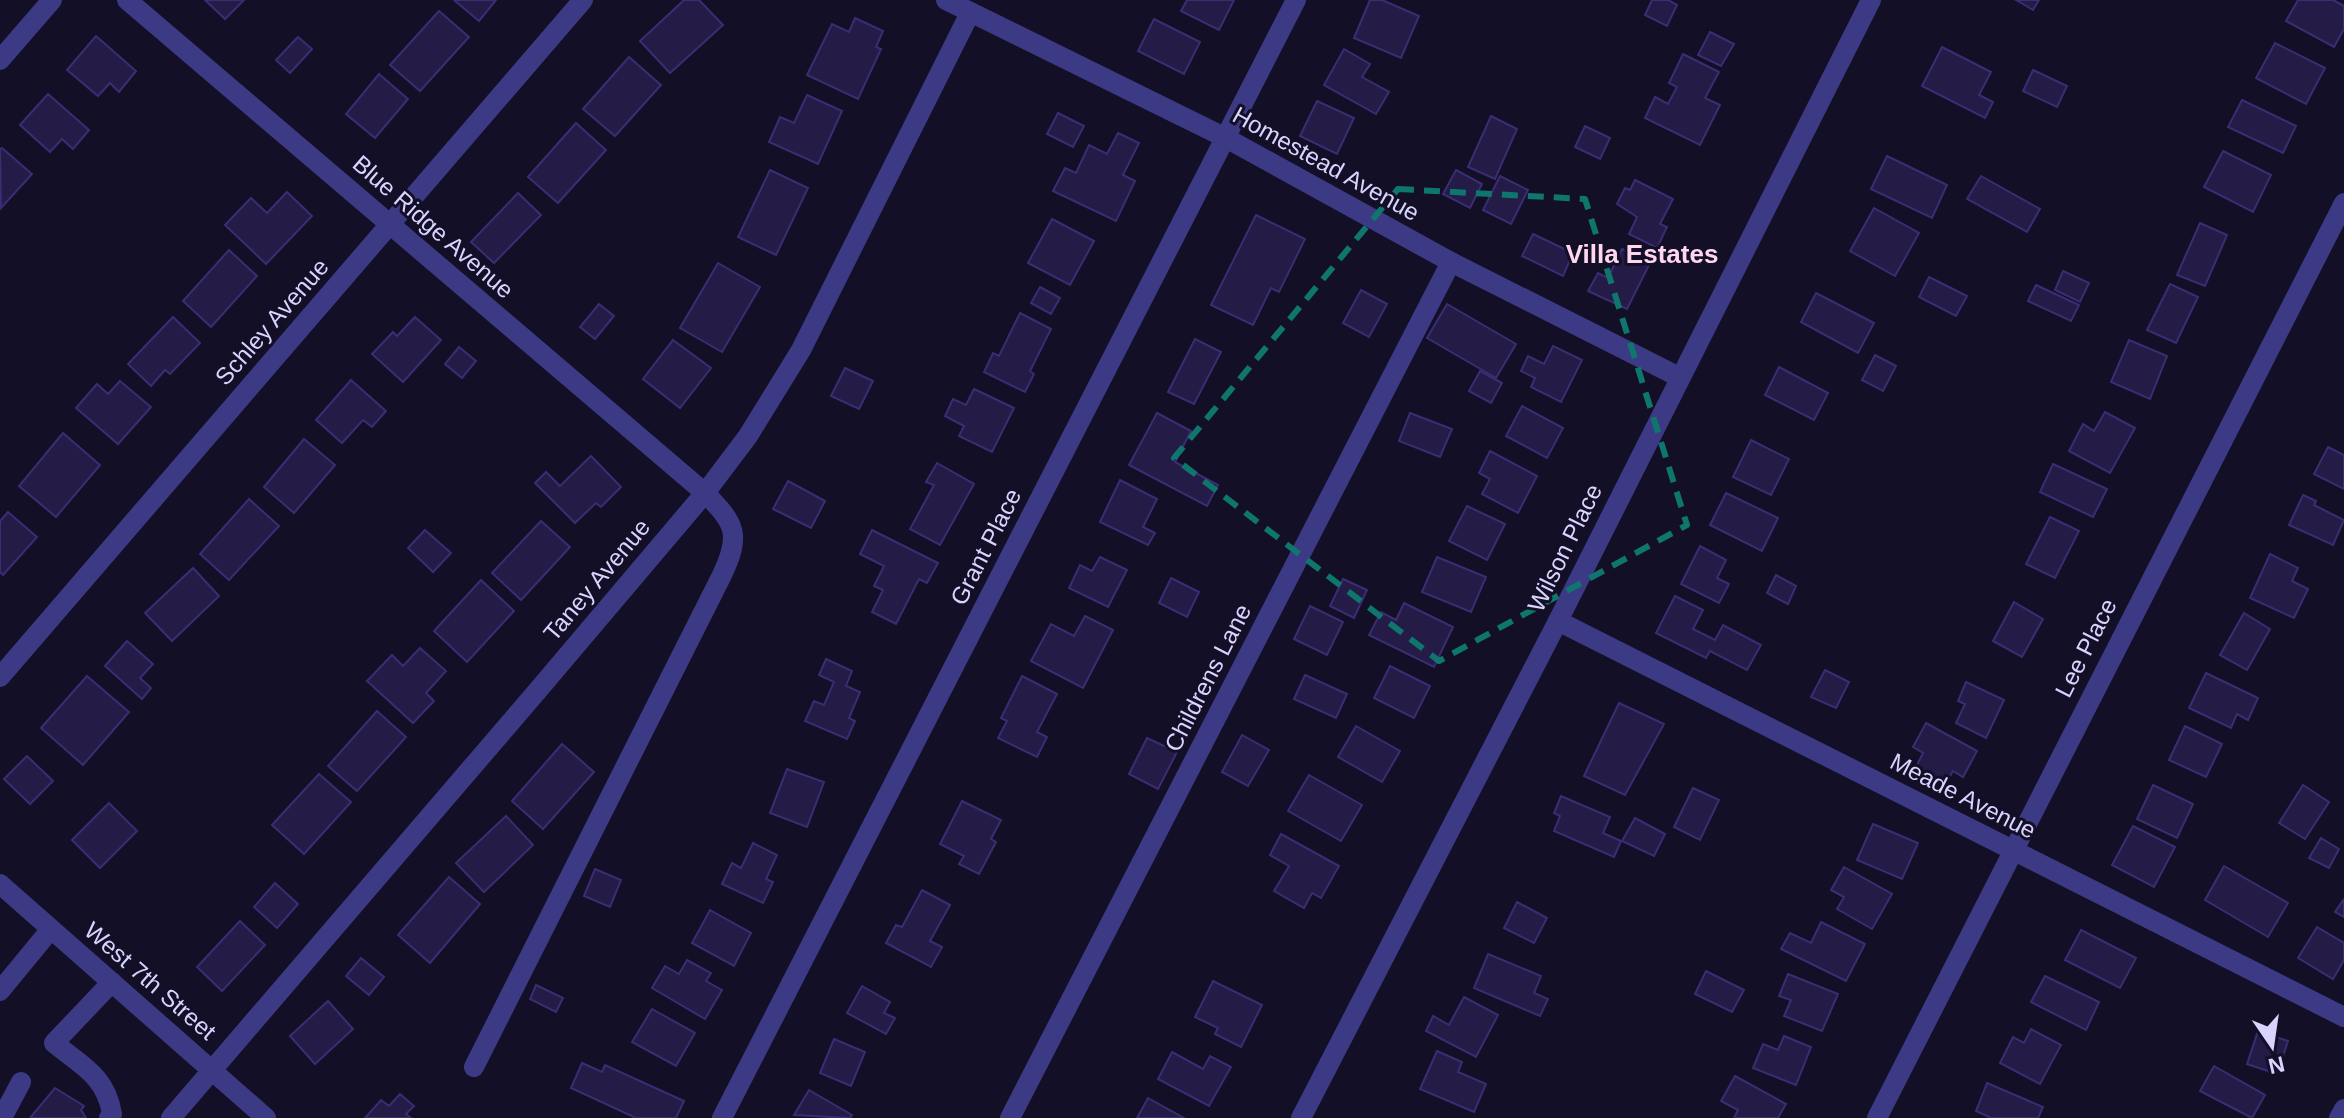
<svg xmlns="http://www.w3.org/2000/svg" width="2344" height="1118" viewBox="0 0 2344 1118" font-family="Helvetica,sans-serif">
  <rect width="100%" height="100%" fill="#130f26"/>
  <g fill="#241b47" stroke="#3b2d73" stroke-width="2">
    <polygon points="205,0 244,0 225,19"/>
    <polygon points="454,0 496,0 479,21"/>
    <polygon points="684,0 699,0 723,25 670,73 640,41"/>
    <polygon points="1187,0 1234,0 1219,30 1181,11"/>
    <polygon points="1370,0 1382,0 1419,16 1401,58 1354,38"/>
    <polygon points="1652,0 1668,0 1677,5 1667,26 1645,15"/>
    <polygon points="2016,0 2039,0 2033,10"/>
    <polygon points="2298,0 2333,0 2344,6 2344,29 2334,47 2286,21"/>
    <polygon points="439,11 469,37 420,91 390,65"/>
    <polygon points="855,18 883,31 876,47 881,49 858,99 807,75 832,24 849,32"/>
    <polygon points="1154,19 1200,42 1184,74 1138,51"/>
    <polygon points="1710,32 1734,44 1721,66 1698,55"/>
    <polygon points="96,36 136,71 119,92 110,83 98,96 67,70"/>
    <polygon points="298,37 312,49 290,73 276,60"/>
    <polygon points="2275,43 2325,68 2306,104 2256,78"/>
    <polygon points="1942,47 1991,72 1979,95 1993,102 1985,118 1922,86"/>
    <polygon points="1344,49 1370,64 1362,77 1389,92 1376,114 1324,85"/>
    <polygon points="1683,54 1719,72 1705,98 1720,105 1700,145 1645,118 1655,97 1668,104 1677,87 1669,83"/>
    <polygon points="629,57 661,85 615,136 583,109"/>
    <polygon points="2033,70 2067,86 2057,107 2023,91"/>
    <polygon points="379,74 408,99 375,138 346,114"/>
    <polygon points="48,94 89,130 73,149 62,139 50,152 20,125"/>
    <polygon points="807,95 842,111 818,164 769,142 780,117 794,123"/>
    <polygon points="2242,100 2296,126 2283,153 2228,127"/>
    <polygon points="1317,101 1354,118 1337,154 1300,136"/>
    <polygon points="1058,113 1084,126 1073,147 1047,134"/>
    <polygon points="1491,116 1517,129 1495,179 1468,167"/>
    <polygon points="576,123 606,150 558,203 528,177"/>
    <polygon points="1585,126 1610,138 1600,159 1575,147"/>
    <polygon points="1118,133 1139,143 1123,175 1135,181 1116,221 1053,191 1065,168 1076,173 1089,145 1107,154"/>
    <polygon points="2,148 32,174 1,208 0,149"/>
    <polygon points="2223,151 2271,175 2253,212 2204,187"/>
    <polygon points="1887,156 1947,185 1932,218 1871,189"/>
    <polygon points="770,170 808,188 776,255 738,237"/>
    <polygon points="1456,170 1482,184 1470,208 1443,194"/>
    <polygon points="1500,176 1528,190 1511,224 1483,210"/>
    <polygon points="1981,176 2040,209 2027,232 1967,199"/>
    <polygon points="1635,180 1673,199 1660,224 1667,227 1657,248 1629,234 1637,217 1617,204 1625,188 1630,190"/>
    <polygon points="287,192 312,216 266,264 225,225 251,198 267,213"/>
    <polygon points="518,193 541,215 494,263 471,242"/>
    <polygon points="1874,208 1919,233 1895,276 1850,251"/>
    <polygon points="1256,215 1305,239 1279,292 1271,288 1253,325 1211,305"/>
    <polygon points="1052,219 1094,241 1070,285 1028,263"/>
    <polygon points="2200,223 2227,235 2205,286 2177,275"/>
    <polygon points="1533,234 1573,253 1563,276 1522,256"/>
    <polygon points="1622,249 1650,263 1627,309 1588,291 1598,273 1608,278"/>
    <polygon points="229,250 257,276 211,327 183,301"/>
    <polygon points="718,263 760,287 722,352 680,328"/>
    <polygon points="2063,271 2089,283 2080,302 2055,290"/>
    <polygon points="1929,277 1967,296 1956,316 1919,297"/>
    <polygon points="2170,284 2198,297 2176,343 2147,330"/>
    <polygon points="2036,285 2079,305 2071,321 2028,301"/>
    <polygon points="1040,287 1060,298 1051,314 1031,303"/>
    <polygon points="1361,290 1387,304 1369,337 1343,323"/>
    <polygon points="1816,293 1874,323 1858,353 1801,322"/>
    <polygon points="599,304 614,316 595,339 580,327"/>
    <polygon points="1447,304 1516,344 1496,378 1427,338"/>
    <polygon points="1020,313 1051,329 1030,371 1034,374 1025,392 984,372 993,353 999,356"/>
    <polygon points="173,317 200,343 170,374 165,370 151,386 128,364"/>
    <polygon points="415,317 441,340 403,382 372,354 393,332 397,336"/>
    <polygon points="1195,339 1221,352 1194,404 1168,392"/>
    <polygon points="673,340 711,368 680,408 643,379"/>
    <polygon points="2129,340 2167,356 2150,399 2111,382"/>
    <polygon points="1553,346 1582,360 1561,402 1531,387 1535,378 1521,371 1528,356 1544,364"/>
    <polygon points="459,347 476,361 462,378 445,364"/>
    <polygon points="1875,355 1896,366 1883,391 1862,380"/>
    <polygon points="1779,367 1828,393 1814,420 1765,395"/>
    <polygon points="845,368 873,381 859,409 831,396"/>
    <polygon points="1480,371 1502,383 1491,403 1469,391"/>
    <polygon points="351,380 386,411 372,427 363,420 342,443 316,420"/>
    <polygon points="120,381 151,407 118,444 76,408 97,384 108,394"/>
    <polygon points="974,389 1014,408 992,452 959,436 964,426 945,416 953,399 966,405"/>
    <polygon points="1522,406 1563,428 1547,458 1506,436"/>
    <polygon points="2105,412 2135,428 2110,473 2069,451 2083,424 2094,431"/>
    <polygon points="1157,413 1191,431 1175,462 1218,485 1207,506 1129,465"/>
    <polygon points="1410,413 1452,429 1440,457 1399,441"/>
    <polygon points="63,433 100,465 56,517 19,486"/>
    <polygon points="304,439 335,465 294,513 264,487"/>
    <polygon points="1751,440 1789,459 1771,495 1733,477"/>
    <polygon points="2328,447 2344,455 2344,489 2314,474"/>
    <polygon points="1490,451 1537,476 1518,513 1482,494 1490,479 1479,473"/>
    <polygon points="591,456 621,487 601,507 596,503 575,523 535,483 546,472 560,486"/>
    <polygon points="937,463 974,484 940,545 910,529 934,485 926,482"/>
    <polygon points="2053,464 2107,489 2093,517 2040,492"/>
    <polygon points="1120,480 1157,499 1143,527 1155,533 1148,545 1100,522"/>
    <polygon points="788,481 825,501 811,528 773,509"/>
    <polygon points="1726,493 1778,518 1762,551 1710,525"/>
    <polygon points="2303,495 2316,501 2314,505 2344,520 2333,545 2289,525"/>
    <polygon points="249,499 279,526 229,580 200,554"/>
    <polygon points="1467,506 1505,524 1487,560 1449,541"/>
    <polygon points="8,512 37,537 3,575 0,572 0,521"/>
    <polygon points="2050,517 2079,531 2055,578 2026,564"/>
    <polygon points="541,521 570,547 521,600 492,573"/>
    <polygon points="425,530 451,553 433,572 408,548"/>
    <polygon points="872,530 938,563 927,583 919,579 896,624 872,612 883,590 874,586 884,566 860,554"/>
    <polygon points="1700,546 1726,560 1717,578 1729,584 1719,603 1681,584"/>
    <polygon points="2270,554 2298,568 2292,581 2308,589 2294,618 2250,598"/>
    <polygon points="1100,557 1127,570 1108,607 1069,588 1080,565 1092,571"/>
    <polygon points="1437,557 1486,577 1471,612 1422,592"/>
    <polygon points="193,568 219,596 172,641 145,613"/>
    <polygon points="1776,575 1796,586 1788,604 1767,593"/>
    <polygon points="1171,578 1199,592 1187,617 1159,603"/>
    <polygon points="1343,579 1367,590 1354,618 1330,606"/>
    <polygon points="481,580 514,611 467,662 434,631"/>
    <polygon points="1675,596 1703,610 1693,629 1715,640 1723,625 1761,645 1747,670 1710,651 1706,658 1656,633"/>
    <polygon points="2014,602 2043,619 2022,657 1993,641"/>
    <polygon points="1404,603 1453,627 1434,667 1369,635 1381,612 1396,620"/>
    <polygon points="1310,606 1343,622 1327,655 1294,639"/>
    <polygon points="2244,613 2270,629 2247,670 2220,655"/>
    <polygon points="1085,616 1113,630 1083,688 1031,661 1051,624 1074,636"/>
    <polygon points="127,641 153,664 140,678 151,688 142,699 105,666"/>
    <polygon points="420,648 446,671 426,693 434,701 413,723 367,681 392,655 403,666"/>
    <polygon points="826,659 852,671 846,686 860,692 849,718 855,721 847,739 805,721 814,701 824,705 834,682 819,675"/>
    <polygon points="1390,666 1430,686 1414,718 1374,698"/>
    <polygon points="1825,670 1849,682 1836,708 1811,697"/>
    <polygon points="2206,673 2258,698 2248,720 2237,714 2231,728 2189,708"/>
    <polygon points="1305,675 1347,694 1336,718 1294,699"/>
    <polygon points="87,676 129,712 83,765 41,728"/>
    <polygon points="1022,676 1057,694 1037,732 1047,737 1037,757 998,738 1007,721 1001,718"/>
    <polygon points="1966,682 2004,700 1986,738 1956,723 1965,704 1958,701"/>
    <polygon points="1619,703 1664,724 1625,795 1584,776"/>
    <polygon points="377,711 406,737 357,791 328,766"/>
    <polygon points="1926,723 1977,751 1963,777 1953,771 1946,783 1916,767 1923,753 1913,747"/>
    <polygon points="1356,726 1400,751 1382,782 1338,757"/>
    <polygon points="2185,726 2222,744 2206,777 2169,760"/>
    <polygon points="1242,735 1269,750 1248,786 1222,772"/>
    <polygon points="1147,738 1177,752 1158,789 1129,774"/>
    <polygon points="562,744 594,772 543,829 512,801"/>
    <polygon points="27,756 53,781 30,804 4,779"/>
    <polygon points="787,769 824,782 807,827 770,813"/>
    <polygon points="319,774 351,802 304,854 272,825"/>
    <polygon points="1309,775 1362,805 1341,841 1288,811"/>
    <polygon points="2153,785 2193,804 2177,838 2137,819"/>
    <polygon points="2303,785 2329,802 2305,839 2279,823"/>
    <polygon points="1693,788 1719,800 1700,840 1674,827"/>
    <polygon points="1561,796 1610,817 1603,833 1621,841 1614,857 1554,831 1560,816 1554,813"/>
    <polygon points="962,801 1001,820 991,839 996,842 979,874 959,864 964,856 940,844"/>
    <polygon points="109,803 137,831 100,868 72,840"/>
    <polygon points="506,816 533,845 484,892 456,863"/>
    <polygon points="1635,818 1665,834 1654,856 1622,841"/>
    <polygon points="1873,824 1918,843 1902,879 1857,860"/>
    <polygon points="2133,826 2175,847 2154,887 2112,865"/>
    <polygon points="1281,834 1339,866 1321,898 1312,893 1304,908 1274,891 1289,866 1270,855"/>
    <polygon points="2321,838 2339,849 2329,868 2309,858"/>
    <polygon points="753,843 777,855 766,879 773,882 763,903 722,884 732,863 741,868"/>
    <polygon points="2224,866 2288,903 2268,937 2205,900"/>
    <polygon points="1844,867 1892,894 1872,929 1837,909 1844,897 1831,890"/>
    <polygon points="595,869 621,880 610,907 584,896"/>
    <polygon points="449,877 480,904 430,963 398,935"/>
    <polygon points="275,883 298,904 277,928 254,907"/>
    <polygon points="922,890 950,905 930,941 942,947 931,967 886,943 896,925 902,927"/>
    <polygon points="2344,899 2344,917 2335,912"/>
    <polygon points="1517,902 1547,918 1534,943 1504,928"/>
    <polygon points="710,910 751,933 734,966 692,943"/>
    <polygon points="240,921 265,945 222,991 197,967"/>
    <polygon points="1821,922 1865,944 1846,981 1781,949 1790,933 1811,943"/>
    <polygon points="2317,927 2344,943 2344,960 2333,979 2298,958"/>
    <polygon points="2081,930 2136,958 2120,988 2065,960"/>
    <polygon points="1488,954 1541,976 1534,993 1548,999 1540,1016 1474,988"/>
    <polygon points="361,958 384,977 369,995 346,976"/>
    <polygon points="687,960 711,973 706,981 722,990 705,1019 652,988 665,966 679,974"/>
    <polygon points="1706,971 1744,990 1732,1012 1695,994"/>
    <polygon points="1788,974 1838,994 1822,1031 1784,1016 1791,1000 1779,996"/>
    <polygon points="2045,976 2099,1002 2086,1030 2031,1002"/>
    <polygon points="1213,981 1262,1005 1241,1047 1215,1034 1218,1028 1195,1017"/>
    <polygon points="536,985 563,998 556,1012 530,999"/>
    <polygon points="862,986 890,1002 884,1013 895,1018 886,1034 847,1013"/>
    <polygon points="1464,997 1498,1015 1476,1057 1426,1031 1433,1016 1449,1025"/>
    <polygon points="328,1001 353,1029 315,1064 290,1036"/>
    <polygon points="652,1009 695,1033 676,1066 632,1042"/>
    <polygon points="2031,1029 2061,1045 2040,1084 2000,1063 2013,1037 2024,1043"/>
    <polygon points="2258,1031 2288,1041 2277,1074 2247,1064"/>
    <polygon points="1784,1036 1811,1047 1796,1085 1753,1068 1763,1044 1778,1050"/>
    <polygon points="834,1039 865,1052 851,1086 820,1073"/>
    <polygon points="1437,1051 1462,1062 1458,1072 1486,1084 1474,1112 1420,1089"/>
    <polygon points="1172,1052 1203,1069 1210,1056 1231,1067 1209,1106 1158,1079"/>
    <polygon points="582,1063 602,1072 605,1065 684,1101 676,1118 636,1118 571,1088"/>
    <polygon points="2214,1066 2265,1095 2252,1118 2200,1091"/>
    <polygon points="1735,1076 1786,1104 1778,1118 1734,1118 1738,1110 1721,1101"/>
    <polygon points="1987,1083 2043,1107 2038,1118 1991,1118 1976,1111"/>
    <polygon points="55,1088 84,1106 81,1110 86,1118 30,1118"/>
    <polygon points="809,1090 852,1115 850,1118 794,1115"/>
    <polygon points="400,1094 414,1106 406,1114 411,1118 365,1118 381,1100 389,1106"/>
    <polygon points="1148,1098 1184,1118 1137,1118"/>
  </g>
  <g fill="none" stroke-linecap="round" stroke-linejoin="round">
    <g stroke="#3d3a85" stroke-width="20">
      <path d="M127,0L705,493C736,524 741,535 722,575L474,1067"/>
      <polyline points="946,0 1226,138 1451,262 1679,377"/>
      <polyline points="0,60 52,0"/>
      <polyline points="1558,621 2344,1017"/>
      <polyline points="0,677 583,0"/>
      <polyline points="0,884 266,1118"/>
      <polyline points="0,991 51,929"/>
      <polyline points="2,1118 21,1082"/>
      <path d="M109,1118L112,1114C106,1076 82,1066 54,1043L112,982"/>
      <polyline points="171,1118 539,689 705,493 748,436 801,350 970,13"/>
      <polyline points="722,1118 1296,0"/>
      <polyline points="1010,1118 1451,262"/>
      <polyline points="1301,1118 1558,621 1871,0"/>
      <polyline points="1877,1118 2344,203"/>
      <polyline points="2339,1118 2344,1109"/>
    </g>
  </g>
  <path fill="none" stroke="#0f766e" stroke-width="6" stroke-dasharray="16 10" stroke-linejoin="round" d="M1398,189L1585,199L1687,525L1439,661L1174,458Z"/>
  <g text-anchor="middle" stroke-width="6" stroke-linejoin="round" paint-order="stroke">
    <g font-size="24" fill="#d9d4ff" stroke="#130f26">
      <text transform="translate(1326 164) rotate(29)" y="8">Homestead Avenue</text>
      <text transform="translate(433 227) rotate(41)" y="8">Blue Ridge Avenue</text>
      <text transform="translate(272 322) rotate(-49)" y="8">Schley Avenue</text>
      <text transform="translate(986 547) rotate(-63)" y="8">Grant Place</text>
      <text transform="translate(1565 548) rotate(-64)" y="8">Wilson Place</text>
      <text transform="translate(597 580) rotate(-50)" y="8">Taney Avenue</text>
      <text transform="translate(2086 648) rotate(-63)" y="8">Lee Place</text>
      <text transform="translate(1208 678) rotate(-63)" y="8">Childrens Lane</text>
      <text transform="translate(1963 796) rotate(27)" y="8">Meade Avenue</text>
      <text transform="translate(150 981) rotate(41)" y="8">West 7th Street</text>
    </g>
    <g font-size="26" font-weight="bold" fill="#ffd6f0" stroke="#130f26">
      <text x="1642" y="263">Villa Estates</text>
    </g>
  </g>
  <g transform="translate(2272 1046) rotate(167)" stroke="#130f26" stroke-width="6" paint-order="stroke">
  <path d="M0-6L14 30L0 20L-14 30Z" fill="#d9d4ff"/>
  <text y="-12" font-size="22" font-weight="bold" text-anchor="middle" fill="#d9d4ff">N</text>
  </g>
</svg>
